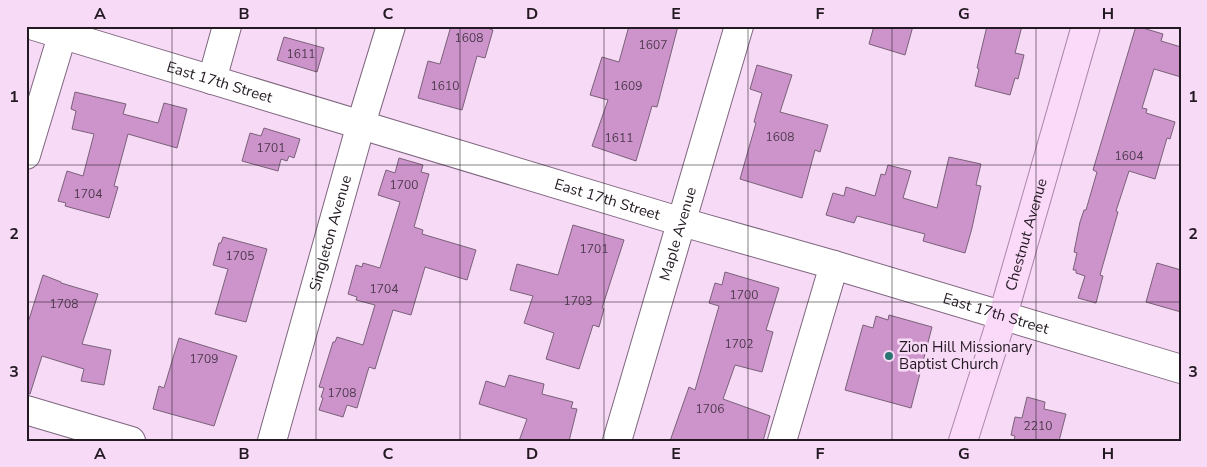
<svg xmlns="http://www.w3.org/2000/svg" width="1207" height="467" viewBox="0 0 1207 467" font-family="'Nunito Sans',sans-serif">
  <rect width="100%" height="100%" fill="#f7daf6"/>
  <g fill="#cc94cb" stroke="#7a6179">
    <polygon points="451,26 481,26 493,30 485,58 477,56 462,110 418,98 428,61 440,64"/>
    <polygon points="629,26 678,26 657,107 652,106 636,161 592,146 608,100 590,95 602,57 619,62"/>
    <polygon points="874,26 913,26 905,55 869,44"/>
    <polygon points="987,26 1022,26 1015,53 1024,55 1018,79 1015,78 1010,95 975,86 979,69 977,68"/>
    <polygon points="1136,26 1163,34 1161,41 1181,47 1181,77 1154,69 1142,108 1147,109 1146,113 1175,122 1170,139 1167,138 1155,179 1129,171 1116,211 1118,212 1100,275 1103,276 1096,303 1078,298 1085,276 1076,273 1076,270 1073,270 1077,253 1074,252 1080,222 1084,210 1086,210 1097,172 1093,170"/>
    <polygon points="284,37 324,48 317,72 277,60"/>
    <polygon points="757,65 792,75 780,112 828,125 820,152 815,150 802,198 740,179 756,123 754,122 762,93 750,89"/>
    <polygon points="75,92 126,104 123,114 158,123 164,103 187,109 177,148 128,134 114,186 118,187 109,218 65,206 66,203 58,201 67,171 83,176 94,134 72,129 76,111 71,109"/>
    <polygon points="264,128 300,139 294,158 289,156 287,161 281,159 278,171 242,161 250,133 261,136"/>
    <polygon points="949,157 981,164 976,185 981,186 972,228 965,253 923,241 925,234 857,216 854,223 826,215 833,193 844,196 846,187 875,196 881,174 885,175 888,165 911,171 903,198 937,208"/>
    <polygon points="399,158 423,165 421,172 429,174 414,227 423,230 422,234 476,250 467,280 425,267 411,315 393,310 375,369 369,367 357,408 347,405 343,417 319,410 323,398 321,397 324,388 319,387 333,342 335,342 337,337 363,345 375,305 356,300 357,297 348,294 356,265 362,267 363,263 380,268 400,202 378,195 386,170 395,173"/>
    <polygon points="573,225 624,240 602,308 604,309 599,327 593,325 579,369 546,359 554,333 524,323 533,296 510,290 517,264 558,275"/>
    <polygon points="223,237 267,249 246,322 215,314 228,269 213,265 219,243 221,243"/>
    <polygon points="1157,263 1181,270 1181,312 1146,302"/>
    <polygon points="725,272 779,288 766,330 773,332 762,372 735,365 723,399 770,416 763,441 670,441 689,387 695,390 719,306 709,303 715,283 722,285"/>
    <polygon points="43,275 61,282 61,283 98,294 82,344 111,350 104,385 81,381 84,369 42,356 30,394 26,393 26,329"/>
    <polygon points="889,315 932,327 911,408 845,390 863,325 873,328 876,316 888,320"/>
    <polygon points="179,338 237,356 214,426 153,409 159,386 164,388"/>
    <polygon points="509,375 544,384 542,394 573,402 571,408 577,409 569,441 519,441 527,419 479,404 486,381 505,387"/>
    <polygon points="1027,397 1045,402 1044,409 1066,414 1059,441 1014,441 1015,436 1011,435 1015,417 1022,418"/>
  </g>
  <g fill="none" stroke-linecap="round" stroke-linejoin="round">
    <defs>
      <g id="minor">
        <path id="s1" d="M34,26L682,222L834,265L1181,369"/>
        <polyline points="212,80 227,26"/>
        <polyline points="26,155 65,26"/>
        <polyline points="26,410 131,441"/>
        <path id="s2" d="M272,441L361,124L391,26"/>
        <path id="s3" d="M617,441L739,26"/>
        <polyline points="782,441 834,265"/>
      </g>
      <g id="major">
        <path id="s4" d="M963,441L1003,315L1086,26"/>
      </g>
    </defs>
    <use href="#minor" stroke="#7e667e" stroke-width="30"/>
    <use href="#major" stroke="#ac86ab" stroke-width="30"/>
    <use href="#minor" stroke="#fff" stroke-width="28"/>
    <use href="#major" stroke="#fad9f9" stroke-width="28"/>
  </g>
  <path fill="none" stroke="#231922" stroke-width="1" stroke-opacity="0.55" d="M172,26V441M316,26V441M460,26V441M604,26V441M748,26V441M892,26V441M1036,26V441M26,165H1181M26,302H1181"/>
  <circle fill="#2a7471" stroke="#f7daf6" stroke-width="2" cx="889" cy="356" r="5"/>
  <g text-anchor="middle" stroke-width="5" stroke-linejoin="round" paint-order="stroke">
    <g font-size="12" fill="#4d384c">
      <text x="469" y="42">1608</text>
      <text x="653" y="49">1607</text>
      <text x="301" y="58">1611</text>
      <text x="445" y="90">1610</text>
      <text x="628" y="90">1609</text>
      <text x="780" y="141">1608</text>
      <text x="619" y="142">1611</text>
      <text x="271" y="152">1701</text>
      <text x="1129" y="160">1604</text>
      <text x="404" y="189">1700</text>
      <text x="88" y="198">1704</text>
      <text x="594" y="253">1701</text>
      <text x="240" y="260">1705</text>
      <text x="384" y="293">1704</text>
      <text x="744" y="299">1700</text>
      <text x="578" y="305">1703</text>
      <text x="64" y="308">1708</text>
      <text x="739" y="348">1702</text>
      <text x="204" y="363">1709</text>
      <text x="342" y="397">1708</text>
      <text x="710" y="413">1706</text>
      <text x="1038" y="430">2210</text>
    </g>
    <g font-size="15" fill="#231922" stroke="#f7daf6">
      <text dy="5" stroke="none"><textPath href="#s1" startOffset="194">East 17th Street</textPath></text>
      <text dy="5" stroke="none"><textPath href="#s1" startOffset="599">East 17th Street</textPath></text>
      <text dy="5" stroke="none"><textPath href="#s2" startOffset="216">Singleton Avenue</textPath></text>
      <text dy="5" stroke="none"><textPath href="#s3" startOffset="216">Maple Avenue</textPath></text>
      <text dy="5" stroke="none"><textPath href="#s4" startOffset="216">Chestnut Avenue</textPath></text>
      <text dy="5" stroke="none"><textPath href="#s1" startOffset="1004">East 17th Street</textPath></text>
    </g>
    <g font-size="15" fill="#231922" stroke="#f7daf6" text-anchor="start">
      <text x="899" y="352">Zion Hill Missionary<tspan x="899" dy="17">Baptist Church</tspan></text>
    </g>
  </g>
  <rect width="1207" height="467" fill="none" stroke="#f7daf6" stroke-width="55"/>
  <rect x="28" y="28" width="1152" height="412" fill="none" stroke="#231922" stroke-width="2"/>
  <g font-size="16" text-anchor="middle" font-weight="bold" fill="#231922">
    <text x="100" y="19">A</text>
    <text x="244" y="19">B</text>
    <text x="388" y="19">C</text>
    <text x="532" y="19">D</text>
    <text x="676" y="19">E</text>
    <text x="820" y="19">F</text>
    <text x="964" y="19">G</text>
    <text x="1108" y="19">H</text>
    <text x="14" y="102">1</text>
    <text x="1193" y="102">1</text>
    <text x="14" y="239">2</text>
    <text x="1193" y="239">2</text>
    <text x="14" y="377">3</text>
    <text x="1193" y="377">3</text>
    <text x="100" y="459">A</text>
    <text x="244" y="459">B</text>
    <text x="388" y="459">C</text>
    <text x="532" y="459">D</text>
    <text x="676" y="459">E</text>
    <text x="820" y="459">F</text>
    <text x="964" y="459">G</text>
    <text x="1108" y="459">H</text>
  </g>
</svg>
